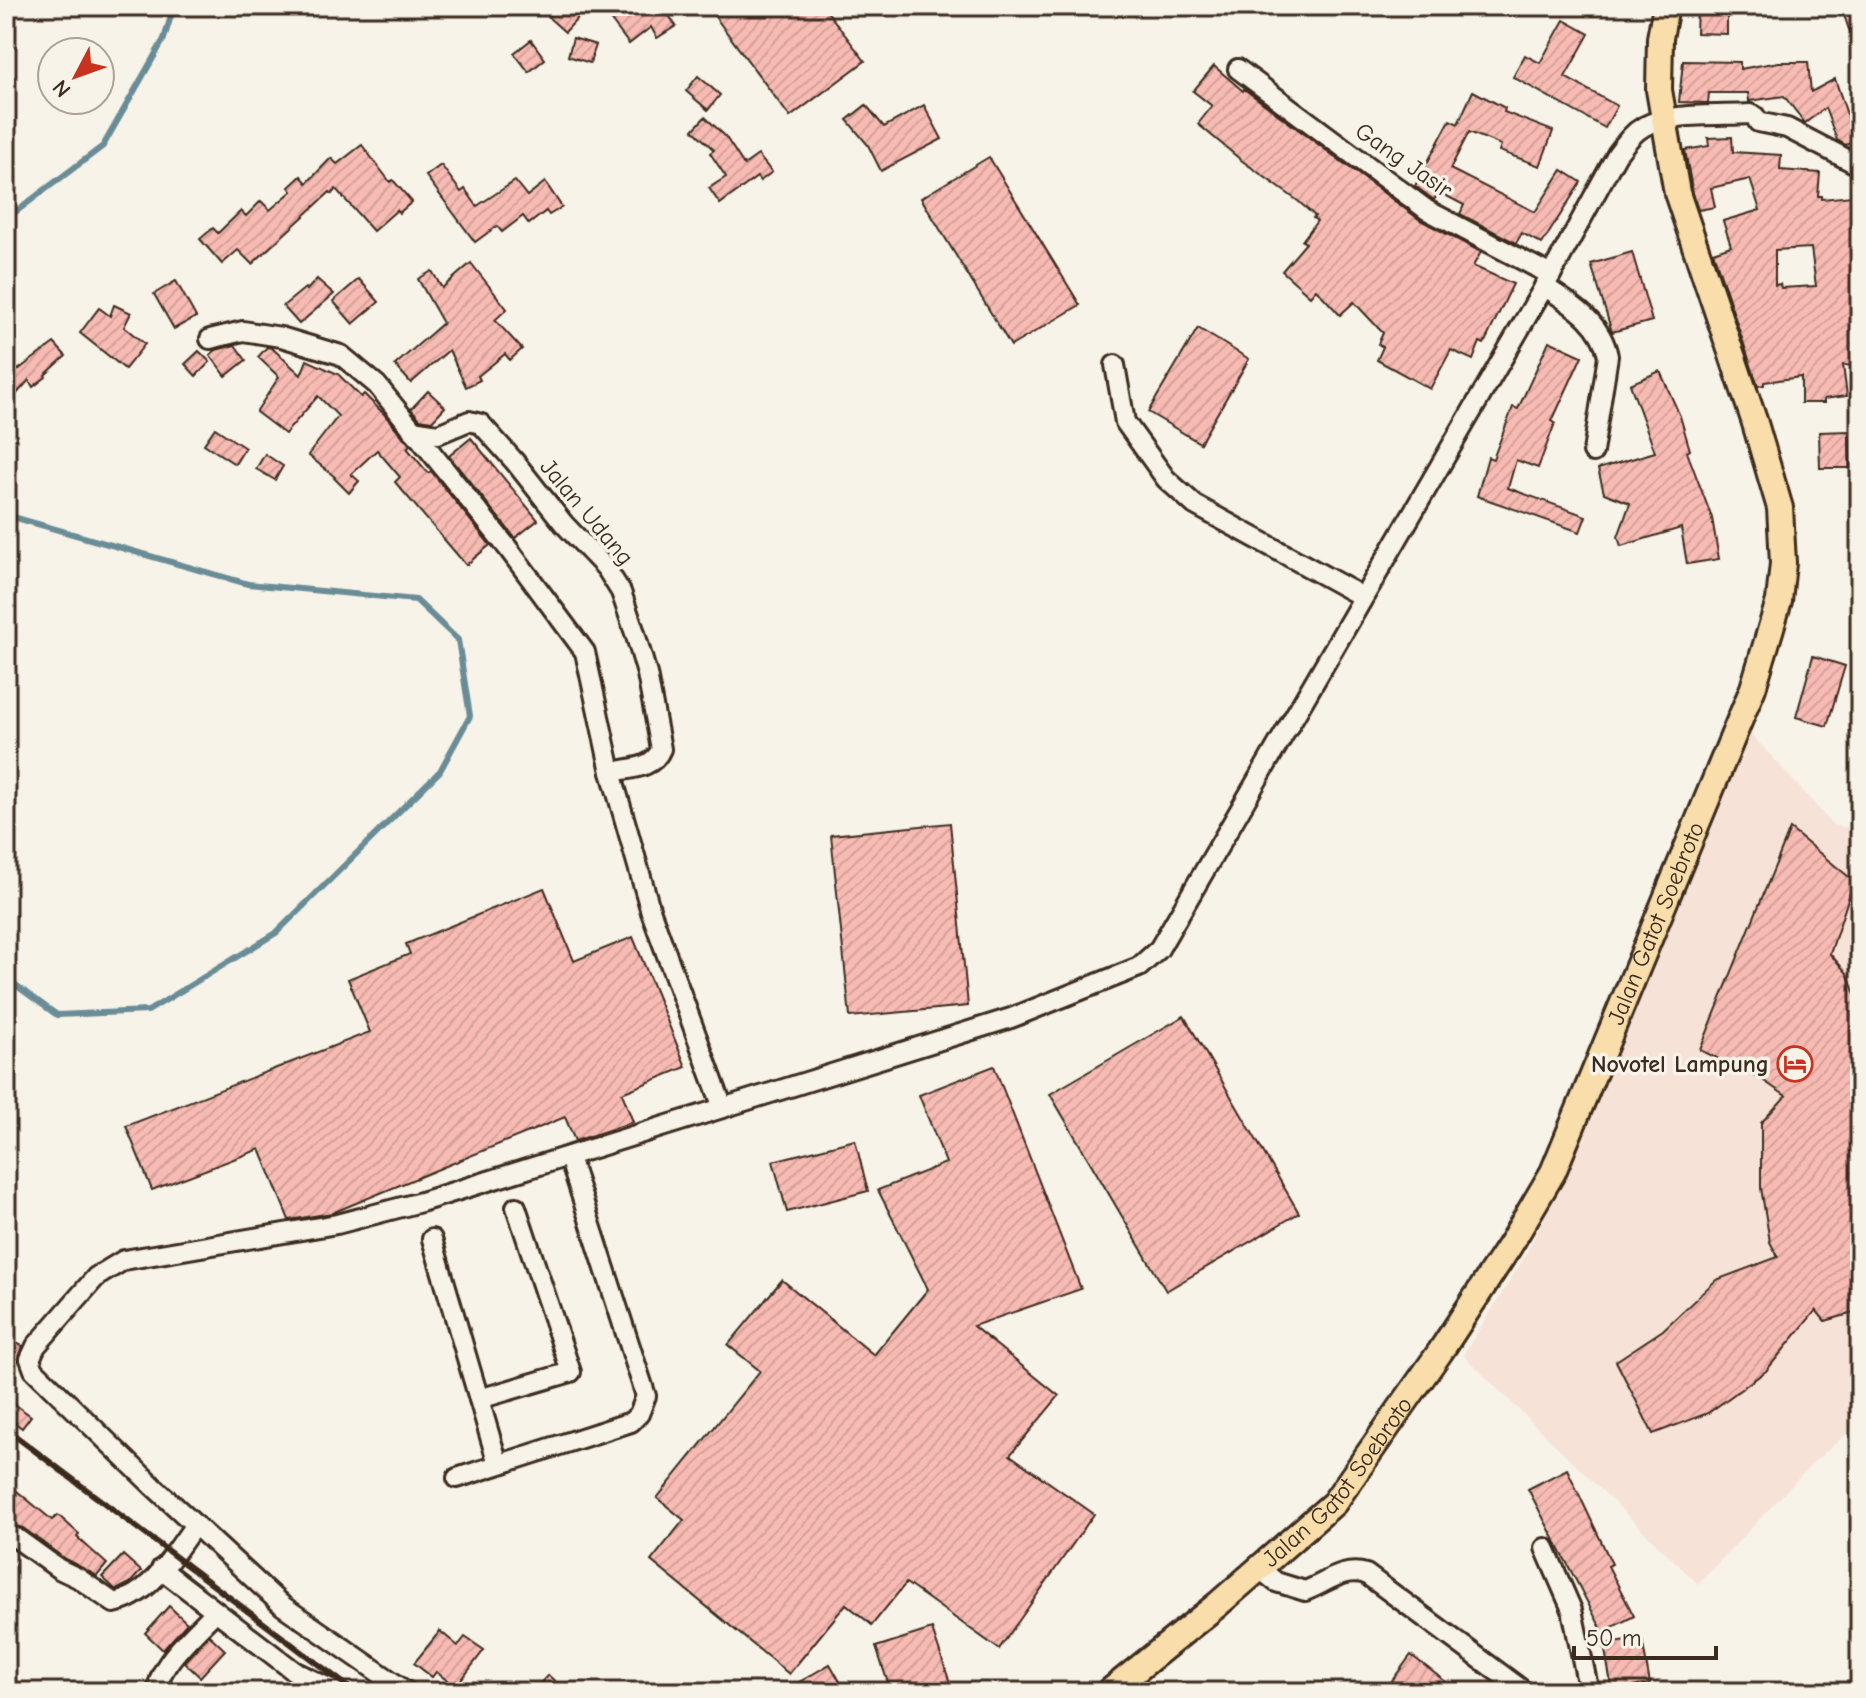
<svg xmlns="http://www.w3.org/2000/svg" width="1866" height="1698" viewBox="0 0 1866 1698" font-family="'Comic Neue',sans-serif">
  <defs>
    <pattern id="building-hatch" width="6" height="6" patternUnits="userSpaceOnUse" patternTransform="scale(2)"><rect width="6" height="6" fill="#f7bbb4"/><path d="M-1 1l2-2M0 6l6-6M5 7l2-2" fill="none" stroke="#d5a19a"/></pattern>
  </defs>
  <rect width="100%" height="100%" fill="#f7f3e8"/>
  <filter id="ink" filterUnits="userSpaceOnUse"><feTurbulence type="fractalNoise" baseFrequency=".0125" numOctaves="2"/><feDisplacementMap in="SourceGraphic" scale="16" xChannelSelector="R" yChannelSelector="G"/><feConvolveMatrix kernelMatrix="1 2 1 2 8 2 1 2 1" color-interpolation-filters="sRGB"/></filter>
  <g filter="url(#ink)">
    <polygon fill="#f7e2d8" points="1747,729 1834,826 1860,828 1860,1422 1814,1462 1698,1584 1463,1355 1521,1263 1567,1174 1594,1111 1636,990"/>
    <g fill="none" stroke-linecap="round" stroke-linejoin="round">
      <g stroke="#698c97" stroke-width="6">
        <polyline points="6,219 103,146 164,39 174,6"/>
        <polyline points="6,515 248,584 416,600 458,640 470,716 440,771 276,933 148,1011 57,1015 6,978"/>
      </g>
    </g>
    <g fill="url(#building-hatch)" stroke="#3b2a1e" stroke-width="2" fill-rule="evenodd">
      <polygon points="559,6 589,6 565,32 548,17"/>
      <polygon points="600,6 657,6 662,13 666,11 676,26 657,38 651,27 629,44"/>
      <polygon points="707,6 823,6 865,61 790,117"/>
      <polygon points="1841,6 1860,6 1860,53 1857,53"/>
      <polygon points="1697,9 1727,10 1727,34 1696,33"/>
      <polygon points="1564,20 1589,34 1565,77 1617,106 1605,128 1513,77 1525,55 1540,63"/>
      <polygon points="573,38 596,45 590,63 568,56"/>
      <polygon points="531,40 545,59 529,72 514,53"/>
      <polygon points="1683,61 1740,62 1740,69 1779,62 1808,62 1811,92 1835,79 1856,141 1846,145 1837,140 1825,108 1805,123 1784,96 1749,101 1748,93 1709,93 1708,103 1679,102"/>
      <polygon points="1214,66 1243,91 1244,89 1420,220 1481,252 1473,266 1513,284 1484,344 1480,342 1473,360 1451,350 1430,389 1377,360 1383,347 1378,344 1383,333 1354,302 1340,315 1316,289 1310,296 1282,271 1306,243 1302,241 1317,221 1313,218 1315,216 1298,201 1241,160 1198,124 1212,106 1193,91"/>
      <polygon points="698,76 720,95 708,110 686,91"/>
      <polygon points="1473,91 1505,108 1504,112 1553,131 1540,166 1499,151 1501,145 1469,132 1450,169 1535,212 1562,170 1581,182 1542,244 1522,233 1516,243 1460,214 1464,205 1439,192 1434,200 1415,186 1450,120 1458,124"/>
      <polygon points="866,105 884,127 924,105 942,139 881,171 868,145 847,120"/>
      <polygon points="705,117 725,136 744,165 758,155 772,172 760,181 757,177 720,204 709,188 726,177 710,153 714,150 693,130"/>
      <path d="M1732,137L1733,152L1781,155L1780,170L1820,173L1818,196H1822V199L1852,196L1855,233L1860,232V366L1843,365L1847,396L1824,399V403H1801V377L1764,382V385L1758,386L1713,252L1731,246L1723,221L1760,210L1750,179L1711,188L1715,207L1698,210L1692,189L1685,150L1709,146L1708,138ZM1811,248L1816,286L1781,288L1780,284L1775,285V250Z"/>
      <polygon points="362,145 390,182 393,180 412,202 399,213 397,210 373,231 336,189 332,194 330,192 252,264 238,250 222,264 200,239 213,228 218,233 241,211 246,216 261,201 270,210 292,191 289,187 301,176 307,183 331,158 337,164"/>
      <polygon points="989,157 1080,305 1011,346 921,198"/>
      <polygon points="441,165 461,192 465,189 477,206 515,181 527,196 545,182 562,207 549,215 546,211 529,224 523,216 502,232 497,226 475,242 426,176"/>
      <polygon points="1632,252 1652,321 1612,332 1591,264"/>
      <polygon points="471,263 507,309 495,320 522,349 510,360 505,354 478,376 480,380 466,387 449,350 411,383 395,365 443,323 418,279 432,271 442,288"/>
      <polygon points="317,279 334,294 299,324 283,306 305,288 307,290"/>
      <polygon points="359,279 379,302 353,324 333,301"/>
      <polygon points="176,281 196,317 174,329 154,294"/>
      <polygon points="114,305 131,313 124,327 145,344 125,369 80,333 99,308 110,316"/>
      <polygon points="1198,328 1249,359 1200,443 1148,412"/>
      <polygon points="1549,341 1582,356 1552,421 1555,423 1538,468 1516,460 1508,488 1586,516 1580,532 1477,496 1488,457 1493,459 1513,407 1518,409"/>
      <polygon points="54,343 66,356 45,375 46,377 33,387 29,380 6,406 6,382 14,373"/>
      <polygon points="235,345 246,360 226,376 210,355 216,350"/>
      <polygon points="267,347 272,348 301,375 307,360 338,374 361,397 364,394 384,414 410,445 407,448 428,473 431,471 490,545 466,565 395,482 400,477 377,450 351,474 359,481 349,493 334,478 335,477 308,455 338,416 318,396 285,434 256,412 279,377 258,357"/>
      <polygon points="199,351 210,362 196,376 185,364"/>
      <polygon points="1660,371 1680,416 1690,450 1687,452 1712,518 1719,559 1687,564 1681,528 1621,546 1618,537 1630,503 1604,493 1598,469 1655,452 1630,384"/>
      <polygon points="428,391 445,407 432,421 420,419 411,409"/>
      <polygon points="215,428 245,448 235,464 204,444"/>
      <polygon points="1849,431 1850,468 1820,468 1819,432"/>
      <polygon points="471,438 538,520 515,538 449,456"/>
      <polygon points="265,454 283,466 275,480 256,469"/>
      <polygon points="1813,656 1845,666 1827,726 1796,717"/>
      <polygon points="950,823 968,1006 850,1017 831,835"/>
      <polygon points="1790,829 1854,881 1830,954 1847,973 1860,1007 1860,1131 1854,1148 1860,1213 1860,1311 1825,1321 1816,1310 1766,1371 1708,1413 1653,1434 1616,1361 1663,1330 1716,1280 1778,1257 1770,1242 1761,1188 1761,1123 1786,1096 1761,1079 1700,1050"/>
      <polygon points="544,888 574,961 633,937 686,1067 622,1093 633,1122 575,1141 565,1117 332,1213 289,1220 260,1149 152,1190 126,1126 370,1032 348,979 410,954 406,944"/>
      <polygon points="1184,1016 1299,1213 1166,1291 1050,1094"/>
      <polygon points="994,1066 1081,1289 973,1326 1059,1396 1010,1455 1094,1514 999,1649 906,1583 872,1625 846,1604 789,1674 651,1561 684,1520 657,1498 760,1371 728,1345 782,1280 874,1355 928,1289 878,1190 946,1163 919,1095"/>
      <polygon points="855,1140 868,1191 787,1212 773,1161"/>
      <polygon points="6,1339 23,1346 7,1390 6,1390"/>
      <polygon points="6,1398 31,1416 22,1428 6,1416"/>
      <polygon points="1567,1469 1612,1564 1608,1566 1634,1616 1603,1632 1528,1489"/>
      <polygon points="6,1482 52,1520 58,1515 79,1534 77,1537 107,1564 97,1576 65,1559 23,1528 16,1526 9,1528 6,1525"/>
      <polygon points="123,1555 141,1571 130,1583 116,1590 102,1577"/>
      <polygon points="169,1606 187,1623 163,1650 145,1633"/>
      <polygon points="932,1629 953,1692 891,1692 876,1647"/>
      <polygon points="440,1631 458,1646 465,1637 484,1650 456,1687 436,1672 432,1677 414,1663"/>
      <polygon points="209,1635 225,1650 200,1677 184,1662"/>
      <polygon points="1642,1639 1650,1684 1612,1690 1604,1644"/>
      <polygon points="1411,1655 1459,1692 1396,1692 1388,1686"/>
      <polygon points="830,1664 846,1692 781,1692 808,1677"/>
      <polygon points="548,1675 567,1692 532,1692"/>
    </g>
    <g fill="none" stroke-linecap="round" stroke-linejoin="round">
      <defs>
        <g id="minor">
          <polyline points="1238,69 1427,210 1551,275"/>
          <path d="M1544,286C1572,305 1601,321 1608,356L1593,452"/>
          <polyline points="210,339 243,331 281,337 341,355 377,385 507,547 585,652 611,772 651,912 723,1108"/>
          <polyline points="1115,365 1125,422 1166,479 1195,505 1363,597"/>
          <path d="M412,430L438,434L469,421L481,424L515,462L564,524L606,568L621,592L635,633L647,674L661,749C653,769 630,768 611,772"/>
          <polyline points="432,1239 498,1464"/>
          <polyline points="479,1399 571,1372 516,1207"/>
          <polyline points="457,1478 631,1422 639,1414 646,1396 569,1157"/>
          <path d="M16,1538L59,1569L78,1578L114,1603C152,1595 173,1554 195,1525"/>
          <polyline points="1545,1548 1572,1610 1589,1692"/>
          <polyline points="161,1569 294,1671 337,1692"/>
          <path d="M1260,1569L1276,1582L1305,1591C1326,1583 1343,1567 1366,1574L1525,1692"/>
          <path d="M158,1692C155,1667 198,1630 215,1612"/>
          <path d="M407,1692L283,1606L153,1486L34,1370L30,1359L36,1346L96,1277L124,1260L337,1224L421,1202L1011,1018L1139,967L1159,949L1551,275L1617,154C1625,144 1632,133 1643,127C1669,112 1720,116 1750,114L1755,116L1758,122L1787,128L1860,166"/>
        </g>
        <g id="major">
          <path id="s1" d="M1109,1692L1217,1605L1334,1503L1440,1352L1510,1245L1553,1172L1753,688L1779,601L1783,563L1780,508L1754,420L1677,193L1659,90L1660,38L1666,6"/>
        </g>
      </defs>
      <use href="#minor" stroke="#3b2a1e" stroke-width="24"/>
      <use href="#major" stroke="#3b2a1e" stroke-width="30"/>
      <use href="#minor" stroke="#f7f3e8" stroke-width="18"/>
      <use href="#major" stroke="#f9deab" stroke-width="24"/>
      <polyline stroke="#3b2a1e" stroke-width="6" points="6,1429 355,1692"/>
    </g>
  </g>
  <defs>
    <symbol id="hotel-ring" viewBox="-11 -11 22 22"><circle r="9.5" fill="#f7f3e8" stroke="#c8321e" stroke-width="1.5"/><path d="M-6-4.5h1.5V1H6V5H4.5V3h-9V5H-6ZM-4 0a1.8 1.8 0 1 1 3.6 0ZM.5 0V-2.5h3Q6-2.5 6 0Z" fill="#c8321e"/></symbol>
  </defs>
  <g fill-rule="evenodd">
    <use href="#hotel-ring" x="1775" y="1044" width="40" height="40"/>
  </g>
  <g text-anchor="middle" stroke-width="7" stroke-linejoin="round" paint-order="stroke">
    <g font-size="24" fill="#3b2a1e" stroke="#f7f3e8">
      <text transform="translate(1404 160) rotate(35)" y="8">Gang Jasir</text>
      <text transform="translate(587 512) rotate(50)" y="8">Jalan Udang</text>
      <text dy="8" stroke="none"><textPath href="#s1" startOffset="960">Jalan Gatot Soebroto</textPath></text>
      <text dy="8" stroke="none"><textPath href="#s1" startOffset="312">Jalan Gatot Soebroto</textPath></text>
    </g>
    <g font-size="24" font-weight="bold" fill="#3b2a1e" stroke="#f7f3e8" text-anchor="end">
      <text x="1769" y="1072">Novotel Lampung</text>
    </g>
  </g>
  <rect width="1866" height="1698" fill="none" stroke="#f7f3e8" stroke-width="32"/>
  <rect x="16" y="16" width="1834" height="1666" fill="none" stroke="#3b2a1e" stroke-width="3" filter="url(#ink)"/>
  <g transform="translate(76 76) rotate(229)"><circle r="38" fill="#f7f3e8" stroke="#aca397" stroke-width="2"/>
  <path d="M0-6L14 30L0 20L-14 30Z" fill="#c8321e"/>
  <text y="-12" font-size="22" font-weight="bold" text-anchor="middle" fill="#3b2a1e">N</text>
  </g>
  <path d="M1574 1646v12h142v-12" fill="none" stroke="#3b2a1e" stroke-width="4"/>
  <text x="1586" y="1646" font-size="24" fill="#3b2a1e" stroke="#f7f3e8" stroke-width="6" paint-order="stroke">50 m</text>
</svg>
